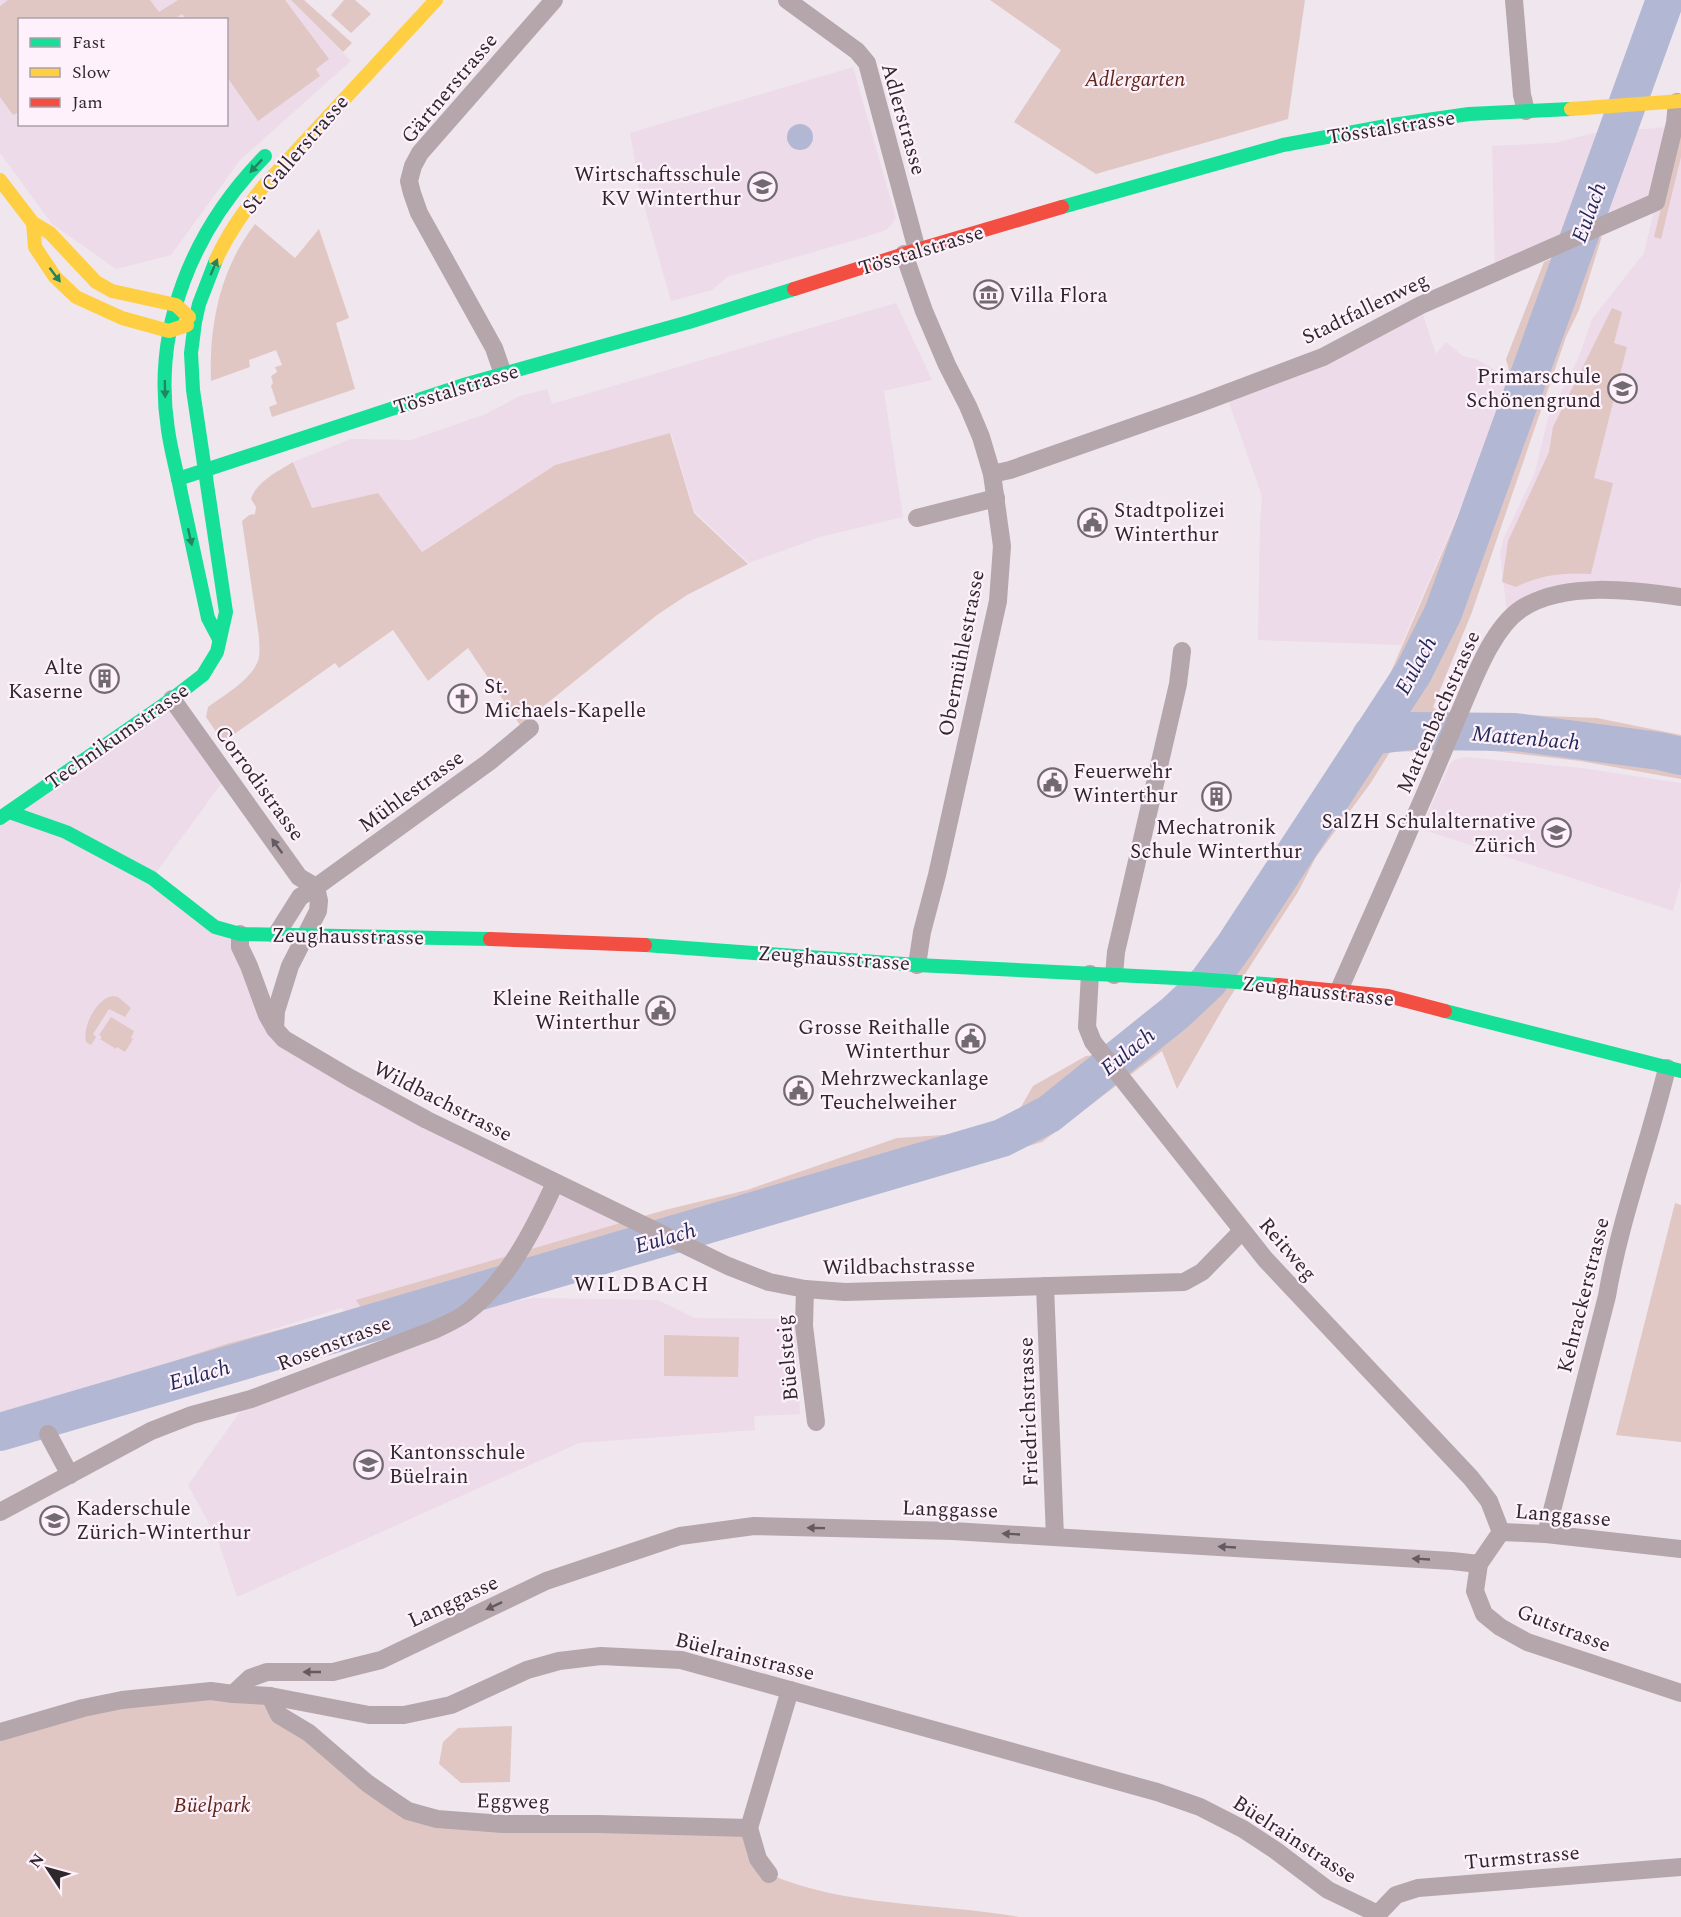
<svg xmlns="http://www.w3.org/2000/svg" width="1681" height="1917" viewBox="0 0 1681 1917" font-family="Spectral,serif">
  <rect width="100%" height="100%" fill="#f0e6ee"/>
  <g fill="#eddbe9" fill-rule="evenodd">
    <path d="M0,0H291L351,61L240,160L171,255L116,269L52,224L0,153ZM20,20H226V124H20Z"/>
    <polygon points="853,67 896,218 892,224 886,230 862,238 727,277 712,290 671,301 635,174 636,167 630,133"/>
    <polygon points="1681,126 1681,597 1588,590 1508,620 1500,554 1503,540 1535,472 1548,418 1578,359 1592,319 1644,253 1656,202 1495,272 1492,146 1554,143 1594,133"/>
    <polygon points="896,303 932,380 884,391 903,517 820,537 749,563 694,511 671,433 555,465 421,552 378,493 312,508 293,462 351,439 411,440 486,414 520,396 547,389 552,404"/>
    <polygon points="1423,315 1436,354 1446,342 1463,356 1476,359 1510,379 1476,472 1401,645 1258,640 1260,523 1262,496 1228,400 1324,363"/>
    <polygon points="172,699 227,776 152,878 240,947 275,1029 632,1220 357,1300 361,1308 347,1312 341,1308 229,1343 25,1410 26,1415 0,1423 0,818"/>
    <polygon points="1465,757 1581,768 1681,783 1681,881 1673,911 1421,829 1450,764 1454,760"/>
    <polygon points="534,1298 658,1300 695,1318 795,1319 800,1414 754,1416 755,1430 579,1443 237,1597 218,1540 188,1485 242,1409 434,1340 458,1328 488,1306"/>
  </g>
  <g fill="#e1c7c4">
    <polygon points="8,0 150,0 159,12 178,0 285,0 329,59 316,69 320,76 258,121 227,77 226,20 186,19 182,14 173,20 20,20 19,116 17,113 13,115 0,97 0,6"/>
    <polygon points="291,0 304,0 352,43 343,52"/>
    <polygon points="344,0 355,0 371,14 351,33 331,15"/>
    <polygon points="990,0 1305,0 1288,119 1096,174 1014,122 1061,50"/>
    <polygon points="1681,136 1681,157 1661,239 1654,237 1678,140"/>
    <path d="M255,224L295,258L319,229L349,318L336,323L355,389L272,417L269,407L277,404L271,386L273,383L271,376L277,372L275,367L282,365L276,350L249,360L250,367L211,381C209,325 220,269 255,224Z"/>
    <polygon points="1602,236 1579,310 1566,337 1472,612 1433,707 1440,713 1424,751 1390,752 1370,784 1316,857 1298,892 1225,1005 1177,1089 1162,1051 1042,1142 690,1248 488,1306 231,1384 202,1390 0,1448 0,1423 26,1415 25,1410 229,1343 361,1308 356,1300 665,1210 747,1190 897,1138 990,1132 1014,1119 1033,1086 1086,1056 1103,1054 1196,979 1381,695 1477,472 1511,378 1506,359 1544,262"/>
    <path d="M1612,308L1622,312L1614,343L1627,347L1594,478L1613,483L1591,574C1561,573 1543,574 1516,587L1502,582L1508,541L1549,452L1553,427Z"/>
    <path d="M670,433L694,513L748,564L687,595L657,615L520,725L468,648L428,681L393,630L339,668L335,663L223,742L206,717L208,707C224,695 255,678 259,657C260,650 259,643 259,637L242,521L249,515L255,514L256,507L251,499C256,482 278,471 293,462L312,508L378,493L422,552L555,465Z"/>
    <polygon points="1472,713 1597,718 1681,735 1681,779 1580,761 1459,747"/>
    <path d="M113,996L118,997L131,1008L125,1017L109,1009L93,1034L96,1037L91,1045L86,1042C82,1026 97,998 113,996Z"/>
    <polygon points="111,1017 134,1031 131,1038 133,1039 125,1052 117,1047 116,1049 100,1039 102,1037 99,1035"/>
    <polygon points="1675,1203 1681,1205 1681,1442 1616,1435"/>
    <polygon points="664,1335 739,1337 738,1377 664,1376"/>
    <path d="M270,1696L408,1811L749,1828L769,1874C848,1908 936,1902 1019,1917H0V1732L83,1708Z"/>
    <polygon points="512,1726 510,1782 461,1783 439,1764 443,1742 458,1728"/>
  </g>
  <circle fill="#b2b8d3" cx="800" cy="137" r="13"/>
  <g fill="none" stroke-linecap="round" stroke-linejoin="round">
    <g stroke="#b2b8d3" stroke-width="38">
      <polyline points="1371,736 1410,731 1515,732 1659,751 1681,756"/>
      <path d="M0,1432C334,1335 668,1235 1002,1138L1049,1114L1175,1013L1208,982L1235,945L1413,673L1443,613L1665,0"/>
    </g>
    <g stroke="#b4a6ab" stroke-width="18">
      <polyline points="787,0 857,51 867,63 917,250"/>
      <polyline points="1514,0 1522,95 1526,111"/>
      <polyline points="904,254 924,311 947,365 968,406 981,437 992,474 1002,546 998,601 937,875 922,932 917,965"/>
      <polyline points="503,374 494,348 419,213 412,193 409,181 413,166 420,153 554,0"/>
      <polyline points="992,474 1010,470 1198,404 1323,357 1421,305 1656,202 1675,123 1677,102"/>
      <polyline points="917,518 996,498"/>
      <polyline points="172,699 299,877 316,887"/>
      <polyline points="240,934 240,947 249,966 267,1015 275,1029 284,1039 350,1078 427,1120 728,1266 769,1282 805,1289 845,1292 1184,1282 1202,1272 1242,1231"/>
      <polyline points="276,935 300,897 316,887 489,762 530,728"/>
      <polyline points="1090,974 1087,1027 1093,1042 1265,1259 1471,1478 1489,1501 1501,1532"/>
      <polyline points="1114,975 1116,952 1178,684 1182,651"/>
      <path d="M1339,990C1364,933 1390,876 1414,819C1429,785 1443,752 1457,718C1472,685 1490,630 1521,609C1564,581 1632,590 1681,597"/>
      <polyline points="275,1029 276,1011 290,966 318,911 319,901 316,887"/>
      <polyline points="1045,1286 1055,1537"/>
      <polyline points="805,1289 804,1326 816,1422"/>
      <polyline points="48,1434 70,1475"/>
      <path d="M0,1512L151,1431L192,1415L251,1399L434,1330C444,1325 457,1320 466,1313C508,1281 534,1229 555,1183"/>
      <path d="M1546,1534L1607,1296C1620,1219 1649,1144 1667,1068"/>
      <polyline points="1681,1549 1546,1534 1501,1532 1479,1564 1475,1591 1484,1614 1500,1627 1527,1642 1681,1693"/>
      <polyline points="233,1694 250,1678 267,1672 333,1672 381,1660 546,1581 680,1536 754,1526 953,1531 1452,1561 1479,1564"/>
      <polyline points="270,1696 279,1715 309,1733 367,1783 390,1799 408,1811 437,1819 503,1824 598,1824 749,1828"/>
      <polyline points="0,1732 83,1708 122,1700 211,1691 233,1694 270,1696 369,1715 404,1715 451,1705 527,1670 559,1661 601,1656 681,1660 1157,1792 1200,1807 1243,1829 1275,1850 1328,1890 1378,1914"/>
      <polyline points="749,1828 790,1690"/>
      <polyline points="749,1828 758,1859 769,1874"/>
      <polyline points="1378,1914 1396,1895 1418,1888 1681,1867"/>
    </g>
    <g stroke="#16e098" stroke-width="14">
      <polyline points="1062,207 1283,145 1392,125 1469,114 1571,109"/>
      <polyline points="178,479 467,384 689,322 794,289"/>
      <path d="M219,639L208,618C199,576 190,534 181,493C177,472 171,451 168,430C152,327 193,229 265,156"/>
      <polyline points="9,812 66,832 152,878 215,927 240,934 490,939"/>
      <polyline points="0,818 172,699 203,675 217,652 226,612 193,390 191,353 195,322 199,304 216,260"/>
      <polyline points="645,945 917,965 1196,979 1278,985"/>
      <polyline points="1445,1011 1681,1071"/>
    </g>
    <g stroke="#ffcf43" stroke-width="14">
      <polyline points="1571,109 1681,101"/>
      <polyline points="0,180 33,223 50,233 96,282 112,291 176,305 189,317"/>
      <polyline points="33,223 35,247 55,277 76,297 122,318 169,331 187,325"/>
      <path d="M216,260C228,233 245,210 263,187L436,0"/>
    </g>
    <g stroke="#f24e42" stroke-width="14">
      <polyline points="794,289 917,250 1062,207"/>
      <polyline points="490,939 645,945"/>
      <polyline points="1278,985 1388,996 1445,1011"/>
    </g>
  </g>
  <defs><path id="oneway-solid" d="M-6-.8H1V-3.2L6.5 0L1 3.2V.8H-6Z" transform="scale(1.5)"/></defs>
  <g fill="#228462">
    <use href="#oneway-solid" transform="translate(256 166) rotate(133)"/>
    <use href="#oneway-solid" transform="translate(214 267) rotate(-67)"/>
    <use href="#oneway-solid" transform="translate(55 275) rotate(53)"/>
    <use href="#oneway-solid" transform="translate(165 389) rotate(89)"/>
    <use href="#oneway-solid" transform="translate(190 537) rotate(77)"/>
  </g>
  <g fill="#645a5f">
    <use href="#oneway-solid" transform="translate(277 846) rotate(-126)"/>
    <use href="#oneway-solid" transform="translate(816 1528) rotate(-179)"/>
    <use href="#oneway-solid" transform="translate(1011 1534) rotate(-177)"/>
    <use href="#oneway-solid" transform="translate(1227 1547) rotate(-177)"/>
    <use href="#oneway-solid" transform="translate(1421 1559) rotate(-177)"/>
    <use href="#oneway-solid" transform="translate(494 1606) rotate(155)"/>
    <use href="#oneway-solid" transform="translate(312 1672) rotate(180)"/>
  </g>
  <defs>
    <symbol id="school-ring" viewBox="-11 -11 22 22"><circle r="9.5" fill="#fef1fc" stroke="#726a71" stroke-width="1.5"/><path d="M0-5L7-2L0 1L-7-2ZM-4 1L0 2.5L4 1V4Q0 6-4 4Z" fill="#726a71"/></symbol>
    <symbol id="museum-ring" viewBox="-11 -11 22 22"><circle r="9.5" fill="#fef1fc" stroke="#726a71" stroke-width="1.5"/><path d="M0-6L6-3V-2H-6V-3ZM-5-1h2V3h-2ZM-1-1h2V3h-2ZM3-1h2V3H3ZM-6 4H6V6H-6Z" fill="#726a71"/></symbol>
    <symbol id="civic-ring" viewBox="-11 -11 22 22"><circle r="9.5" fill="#fef1fc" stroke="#726a71" stroke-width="1.5"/><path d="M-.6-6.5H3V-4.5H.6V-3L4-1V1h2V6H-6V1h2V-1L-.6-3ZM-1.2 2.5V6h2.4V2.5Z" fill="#726a71"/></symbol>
    <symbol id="building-ring" viewBox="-11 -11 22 22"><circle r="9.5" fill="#fef1fc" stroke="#726a71" stroke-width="1.5"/><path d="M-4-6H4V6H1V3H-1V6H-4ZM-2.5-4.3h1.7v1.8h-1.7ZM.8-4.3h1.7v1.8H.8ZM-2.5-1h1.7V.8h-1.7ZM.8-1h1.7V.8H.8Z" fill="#726a71"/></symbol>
    <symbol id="church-ring" viewBox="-11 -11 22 22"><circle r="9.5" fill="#fef1fc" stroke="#726a71" stroke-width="1.5"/><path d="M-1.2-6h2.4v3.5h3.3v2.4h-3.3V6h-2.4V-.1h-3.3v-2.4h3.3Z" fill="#726a71"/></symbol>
    <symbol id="university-ring" viewBox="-11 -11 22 22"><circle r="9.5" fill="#fef1fc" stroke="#726a71" stroke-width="1.5"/><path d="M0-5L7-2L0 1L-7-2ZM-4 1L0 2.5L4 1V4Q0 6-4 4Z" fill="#726a71"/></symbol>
  </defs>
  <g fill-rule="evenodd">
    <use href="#school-ring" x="746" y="170" width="33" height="33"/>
    <use href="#museum-ring" x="972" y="278" width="33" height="33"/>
    <use href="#school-ring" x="1606" y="372" width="33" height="33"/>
    <use href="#civic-ring" x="1076" y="506" width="33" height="33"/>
    <use href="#building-ring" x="88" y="662" width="33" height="33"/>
    <use href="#church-ring" x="446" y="682" width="33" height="33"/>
    <use href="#civic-ring" x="1036" y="766" width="33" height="33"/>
    <use href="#building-ring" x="1200" y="780" width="33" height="33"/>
    <use href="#school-ring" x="1540" y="816" width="33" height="33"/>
    <use href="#civic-ring" x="644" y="994" width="33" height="33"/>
    <use href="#civic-ring" x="954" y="1022" width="33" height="33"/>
    <use href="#civic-ring" x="782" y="1074" width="33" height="33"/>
    <use href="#school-ring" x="352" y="1448" width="33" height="33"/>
    <use href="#university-ring" x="38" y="1504" width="33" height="33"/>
  </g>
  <g text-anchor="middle" stroke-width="4.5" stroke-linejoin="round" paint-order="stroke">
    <g font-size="21" font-style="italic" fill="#5e2718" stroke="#fef1fc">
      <text x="1135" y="86">Adlergarten</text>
      <text x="212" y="1812">Büelpark</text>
    </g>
    <g font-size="21" fill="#2e282d" stroke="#fef1fc">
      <text transform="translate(449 88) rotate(-50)" y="7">Gärtnerstrasse</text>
      <text transform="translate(904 119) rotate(74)" y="7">Adlerstrasse</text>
      <text transform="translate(1391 127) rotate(-9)" y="7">Tösstalstrasse</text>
      <text transform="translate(295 154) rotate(-49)" y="7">St. Gallerstrasse</text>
      <text transform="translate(921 250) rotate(-17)" y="7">Tösstalstrasse</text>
      <text transform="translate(1365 308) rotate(-26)" y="7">Stadtfallenweg</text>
      <text transform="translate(456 389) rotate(-17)" y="7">Tösstalstrasse</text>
      <text transform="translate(961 653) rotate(-79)" y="7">Obermühlestrasse</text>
      <text transform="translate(1438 712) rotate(-66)" y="7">Mattenbachstrasse</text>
      <text transform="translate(117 736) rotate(-35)" y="7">Technikumstrasse</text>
      <text transform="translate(260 783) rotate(54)" y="7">Corrodistrasse</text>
      <text transform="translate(411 791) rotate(-36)" y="7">Mühlestrasse</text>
      <text transform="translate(348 936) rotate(1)" y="7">Zeughausstrasse</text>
      <text transform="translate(834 958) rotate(4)" y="7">Zeughausstrasse</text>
      <text transform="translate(1318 991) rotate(6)" y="7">Zeughausstrasse</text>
      <text transform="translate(443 1101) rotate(27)" y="7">Wildbachstrasse</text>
      <text transform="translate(1288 1249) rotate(49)" y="7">Reitweg</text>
      <text transform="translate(899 1266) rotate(-1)" y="7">Wildbachstrasse</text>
      <text transform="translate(1583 1295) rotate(-76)" y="7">Kehrackerstrasse</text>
      <text transform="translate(334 1343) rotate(-21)" y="7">Rosenstrasse</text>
      <text transform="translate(787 1358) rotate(-95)" y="7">Büelsteig</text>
      <text transform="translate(1028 1412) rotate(-92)" y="7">Friedrichstrasse</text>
      <text transform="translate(950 1509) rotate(2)" y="7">Langgasse</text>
      <text transform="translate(1563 1515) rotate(5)" y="7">Langgasse</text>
      <text transform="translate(453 1601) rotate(-25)" y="7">Langgasse</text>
      <text transform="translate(1564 1628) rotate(21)" y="7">Gutstrasse</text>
      <text transform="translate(745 1656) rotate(14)" y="7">Büelrainstrasse</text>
      <text transform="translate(513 1801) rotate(1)" y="7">Eggweg</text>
      <text transform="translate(1295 1839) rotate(33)" y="7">Büelrainstrasse</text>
      <text transform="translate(1522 1857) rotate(-5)" y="7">Turmstrasse</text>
    </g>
    <g font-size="21" fill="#2e282d" stroke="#fef1fc" text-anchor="start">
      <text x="741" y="181" text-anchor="end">Wirtschaftsschule<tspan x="741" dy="24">KV Winterthur</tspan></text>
      <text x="1009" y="302">Villa Flora</text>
      <text x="1601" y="383" text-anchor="end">Primarschule<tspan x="1601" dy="24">Schönengrund</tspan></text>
      <text x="1114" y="517">Stadtpolizei<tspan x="1114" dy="24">Winterthur</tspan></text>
      <text x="83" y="674" text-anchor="end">Alte<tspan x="83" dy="24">Kaserne</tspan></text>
      <text x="484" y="693">St.<tspan x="484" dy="24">Michaels-Kapelle</tspan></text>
      <text x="1073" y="778">Feuerwehr<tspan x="1073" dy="24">Winterthur</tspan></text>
      <text x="1536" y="828" text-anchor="end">SalZH Schulalternative<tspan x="1536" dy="24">Zürich</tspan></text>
      <text x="1216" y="834" text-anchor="middle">Mechatronik<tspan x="1216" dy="24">Schule Winterthur</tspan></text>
      <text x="640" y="1005" text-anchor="end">Kleine Reithalle<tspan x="640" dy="24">Winterthur</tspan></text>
      <text x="950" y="1034" text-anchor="end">Grosse Reithalle<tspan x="950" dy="24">Winterthur</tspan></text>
      <text x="820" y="1085">Mehrzweckanlage<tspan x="820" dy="24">Teuchelweiher</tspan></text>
      <text x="389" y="1459">Kantonsschule<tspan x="389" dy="24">Büelrain</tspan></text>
      <text x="76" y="1515">Kaderschule<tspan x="76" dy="24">Zürich-Winterthur</tspan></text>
    </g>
    <g font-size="22" font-style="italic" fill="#1d2957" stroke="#fef1fc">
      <text transform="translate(1588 212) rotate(-70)" y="8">Eulach</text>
      <text transform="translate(1415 665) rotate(-61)" y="8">Eulach</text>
      <text transform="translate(1526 737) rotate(5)" y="8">Mattenbach</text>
      <text transform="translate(1127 1051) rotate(-39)" y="8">Eulach</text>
      <text transform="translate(665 1237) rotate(-16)" y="8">Eulach</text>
      <text transform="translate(199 1374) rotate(-16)" y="8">Eulach</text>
    </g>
    <g font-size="22" letter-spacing="1.5" fill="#2e282d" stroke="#fef1fc">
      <text x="642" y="1291">WILDBACH</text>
    </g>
  </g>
  <rect x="18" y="18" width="210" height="108" fill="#fef1fc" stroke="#aba1a9" stroke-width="1.5"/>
  <rect x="30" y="38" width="30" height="9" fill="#16e098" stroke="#aba1a9" stroke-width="1.5"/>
  <text x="72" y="48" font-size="18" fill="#2e282d">Fast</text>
  <rect x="30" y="68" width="30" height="9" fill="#ffcf43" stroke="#aba1a9" stroke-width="1.5"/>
  <text x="72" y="78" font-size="18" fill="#2e282d">Slow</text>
  <rect x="30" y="98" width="30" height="9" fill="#f24e42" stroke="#aba1a9" stroke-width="1.5"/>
  <text x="72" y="108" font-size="18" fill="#2e282d">Jam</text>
  <g transform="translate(48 1869) rotate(306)" stroke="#fef1fc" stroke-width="4.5" paint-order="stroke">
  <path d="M0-4.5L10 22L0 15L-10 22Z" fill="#2e282d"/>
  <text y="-9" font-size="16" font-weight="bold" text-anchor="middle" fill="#2e282d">N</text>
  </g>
</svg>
